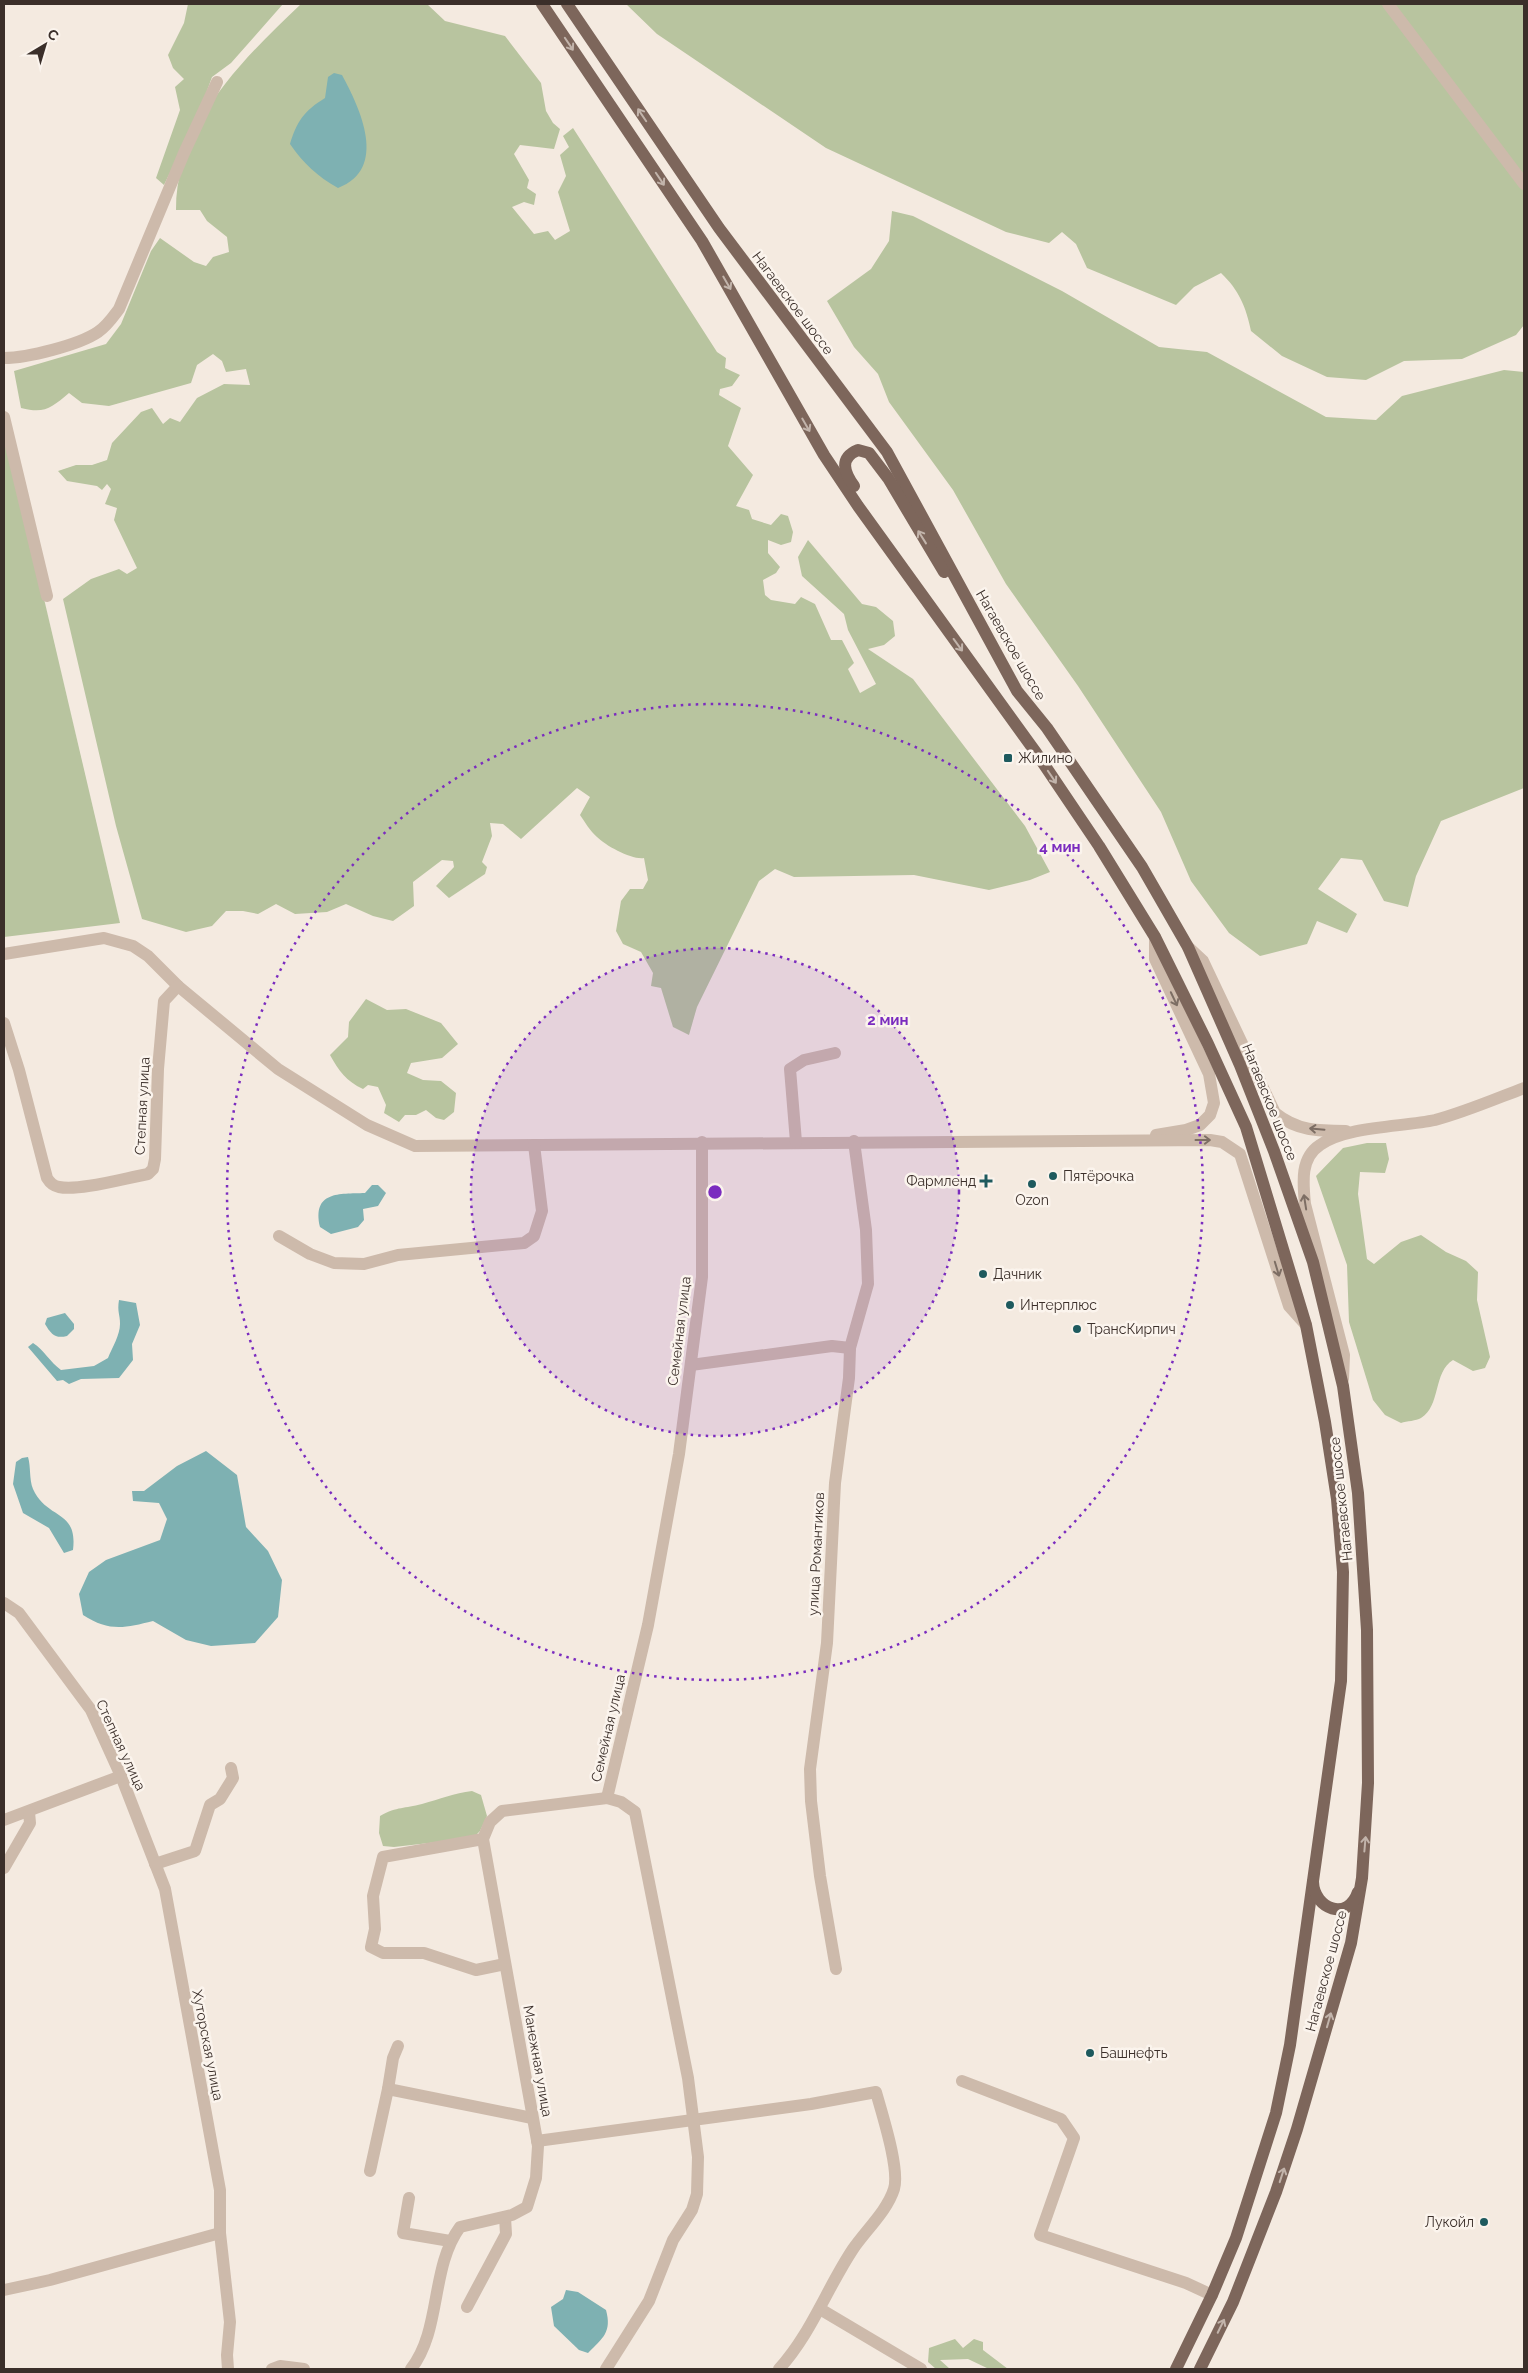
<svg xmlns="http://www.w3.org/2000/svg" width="1528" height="2373" viewBox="0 0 1528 2373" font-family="Raleway,sans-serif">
  <rect width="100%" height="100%" fill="#f4eae0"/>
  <g fill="#b8c49f">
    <polygon points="188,4 283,4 231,63 212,77 200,110 164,185 156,178 180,110 175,87 184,79 173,68 168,55 184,23"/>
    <path d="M301,4H427L445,21L505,36L541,83L546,111L553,123L560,129L554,149L520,145L514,154L529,180L527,188L536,194L534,205L524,202L512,207L534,234L548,231L555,240L570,231L558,192L566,176L560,155L569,147L563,136L573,128L717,352L726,358L725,368L740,375L732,386L720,389L719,395L741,408L728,446L753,475L736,506L749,510L752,519L771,525L781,514L788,516L793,532L791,542L781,545L768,540V553L780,567L776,573L763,580L765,595L771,600L795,604L801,597L815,604L831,640H842L854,663L848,669L860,693L876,684L848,630L844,614L802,576L798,557L808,540L862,604L876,607L893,621L895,636L884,645L868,649L913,679L1025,826L1050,872L1030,880L989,890L914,875L794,877L775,869L759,881L697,1007L689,1035L673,1027L661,988L651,986L653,973L641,952L623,944L616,931L621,901L630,889H643L648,880L644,858C632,860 606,846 597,837C590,831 585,822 580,815L590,797L577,788L521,839L503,824L490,823L492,836L482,862L487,867L485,874L449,898L436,886L454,867L453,861L442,860L413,882L414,906L393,921L373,916L346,904L327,912L295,914L276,904L258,914L243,911H226L212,926L186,932L142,919L116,826L63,599L91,579L119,569L127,574L137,568L114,520L117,508L105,504L111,489L107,484L102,490L97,486L67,481L58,471L76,465H92L107,460L112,443L141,412L152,408L163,424L170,418L180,422L197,398L224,384L250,385L246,369L226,372L222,361L213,354L197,365L191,383L109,406L82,403L69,393C51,408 45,414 21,408L14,371L106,344L121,324L151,251L160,238L194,262L206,266L213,257L229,252L227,237L207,221L200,210H176C176,124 242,60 301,4Z"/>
    <path d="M626,4H1524V325L1516,335L1462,359L1404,361L1366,380L1327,377L1282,356L1251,331C1246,307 1239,290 1221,273L1194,287L1176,305L1087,268L1076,244L1062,232L1049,243L1006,232L826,148L657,34Z"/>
    <polygon points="892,211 913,216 1062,291 1159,347 1207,352 1326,417 1376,420 1402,396 1504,370 1524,372 1524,788 1441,821 1416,876 1408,907 1384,901 1362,860 1341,858 1318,889 1357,914 1347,933 1317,921 1307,944 1260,956 1229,933 1191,881 1161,812 1078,686 1006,584 953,490 889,402 878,374 854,347 827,301 871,269 889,241"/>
    <polygon points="4,428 120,923 4,937"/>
    <path d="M366,999L387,1010L406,1009L441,1023L458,1044L442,1058L411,1063L407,1073L423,1080L441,1081L456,1093L454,1112L444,1120L436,1118L426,1110L416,1115H405L399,1122L384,1113L386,1105L378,1087L368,1085L363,1089C346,1081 339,1071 330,1055L348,1037L349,1022Z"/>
    <path d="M1367,1143H1386L1389,1159L1385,1173L1360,1172L1358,1194L1367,1259L1374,1264L1401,1242L1421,1235L1446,1252L1466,1261L1478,1272L1477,1300L1490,1357L1485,1368L1473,1371L1453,1360C1433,1372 1441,1406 1421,1418C1416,1421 1407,1421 1401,1423L1385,1415L1373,1400L1349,1322L1347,1265L1316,1176L1343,1148Z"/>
    <path d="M472,1791L481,1795L487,1816L480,1831L473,1838L394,1847L383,1846L379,1833L380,1816C398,1806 404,1809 422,1804C440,1799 454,1793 472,1791Z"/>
    <polygon points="955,2339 963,2348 974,2339 983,2342 983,2350 1008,2369 989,2369 968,2359 940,2360 950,2369 936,2369 928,2362 929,2348"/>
  </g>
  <g fill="#7eb1b2">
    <path d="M334,73L342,75C360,108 389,169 338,188C317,176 304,164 290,144C297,121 304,111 325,98L328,77Z"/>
    <path d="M372,1185H378L386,1193L378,1206L363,1209L364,1220L358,1227L331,1234L320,1227C312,1191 339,1194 365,1193Z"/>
    <path d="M119,1300L136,1303L140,1325L132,1344L133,1360L119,1378L81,1379L69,1384L63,1380L57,1381L28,1347L33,1343C44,1350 50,1362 61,1370L94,1366L108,1358C112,1348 120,1335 120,1324C120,1314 117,1312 119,1300Z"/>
    <path d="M65,1313L74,1324V1329L67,1336C55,1339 51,1334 45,1324L47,1318Z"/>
    <path d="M206,1451L237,1475L246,1527L268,1551L282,1580L278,1617L255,1643L211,1646L186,1640L153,1621C125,1628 109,1632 83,1615L79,1594L89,1572L106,1560L160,1540L167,1519L159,1503L133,1501L132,1491H144L177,1466Z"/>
    <path d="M28,1457C31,1467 29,1479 33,1489C47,1520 78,1509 73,1550L64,1553L49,1528L23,1513L13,1484L16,1462L22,1458Z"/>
    <path d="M566,2290L578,2292L606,2310C612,2332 603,2338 588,2353L579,2350L554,2326L551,2307L563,2299Z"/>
  </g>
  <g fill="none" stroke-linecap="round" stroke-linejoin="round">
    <g stroke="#cdbaab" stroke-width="12">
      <polyline points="1388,4 1524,184"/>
      <path d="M4,358C27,358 79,345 98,332C107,326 113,317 119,309L184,153L217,82"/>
      <polyline points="4,417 47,596"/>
      <polyline points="1155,937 1155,959 1209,1074 1214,1103 1210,1115 1200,1125 1186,1130 1156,1135"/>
      <polyline points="4,954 104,938 133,946 148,956 178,986 278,1069 367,1125 415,1146 1210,1140 1222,1142 1240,1154 1289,1306 1306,1325"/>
      <path d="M4,1023L19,1070L47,1178C50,1183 53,1186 59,1187C80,1191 125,1178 148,1174L153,1169L155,1159L158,1069L164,1001L178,986"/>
      <polyline points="796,1142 790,1069 804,1060 835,1053"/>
      <polyline points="279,1236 310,1254 334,1263 364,1264 398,1255 524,1243 534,1236 542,1211 534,1145"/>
      <polyline points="691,1365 832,1346 850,1348"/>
      <polyline points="4,1603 19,1613 91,1710 121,1776 165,1889 220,2190 220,2233 230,2322 227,2355 228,2369"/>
      <polyline points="4,1820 121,1776"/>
      <polyline points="483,1839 383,1857 373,1896 375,1929 371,1947 383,1953 424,1953 476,1970 505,1964"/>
      <polyline points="155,1864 195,1851 210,1805 220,1799 233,1778 231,1768"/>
      <polyline points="4,1868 30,1823 29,1812"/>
      <polyline points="836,1969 820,1876 811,1801 810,1769 827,1643 835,1483 849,1378 850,1348 868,1284 866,1230 854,1141"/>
      <polyline points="962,2081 1061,2119 1074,2138 1040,2235 1186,2283 1212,2295"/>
      <polyline points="388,2089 393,2058 398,2046"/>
      <path d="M537,2141L811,2104L876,2092C882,2114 900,2169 894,2189C887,2211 866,2230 853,2249C827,2288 811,2334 779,2369"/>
      <polyline points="370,2171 388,2089 532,2118"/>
      <polyline points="409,2198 403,2233 450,2241"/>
      <polyline points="4,2290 50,2280 220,2233"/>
      <polyline points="467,2307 506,2234 505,2217"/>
      <polyline points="820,2309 921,2369"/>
      <polyline points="272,2369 280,2366 304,2369"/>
      <path d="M411,2369C442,2329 430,2268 460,2227L512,2215L527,2207L536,2178L538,2146L483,1839L490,1822L502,1811L607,1798"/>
      <polyline points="606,2369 649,2301 673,2240 692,2210 697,2194 698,2157 688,2078 635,1812 621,1802 607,1798 648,1625 679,1454 702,1277 702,1142"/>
    </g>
    <g stroke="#cdbaab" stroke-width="12">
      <path d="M1188,947L1203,961L1275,1113C1297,1131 1318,1131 1346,1131"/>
      <path d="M1343,1379L1344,1355L1305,1204C1303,1183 1300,1158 1320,1145C1346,1126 1403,1127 1435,1120C1465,1112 1495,1099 1524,1088"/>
    </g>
    <g stroke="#7d665b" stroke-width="12">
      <polyline points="542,4 702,241 824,455 858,506 1037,754 1099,846 1155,937 1208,1044 1246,1127 1306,1325 1325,1422 1337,1499 1343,1572 1341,1681 1290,2045 1276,2113 1236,2238 1212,2295 1176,2369"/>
      <polyline points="567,4 719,228 887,452 1017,691 1047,728 1142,867 1188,947 1240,1065 1274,1151 1313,1262 1343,1386 1358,1493 1367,1630 1368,1783 1362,1878 1351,1943 1297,2129 1276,2192 1233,2302 1200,2369"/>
      <path d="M854,486C844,472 839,458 858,450L869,453L888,478L944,572"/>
      <path d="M1313,1882C1314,1909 1348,1922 1358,1892"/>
    </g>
  </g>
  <defs><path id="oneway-shaft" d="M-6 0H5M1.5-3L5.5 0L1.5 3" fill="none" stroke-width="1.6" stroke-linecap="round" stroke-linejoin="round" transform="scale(1.25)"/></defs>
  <g stroke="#c2b4ab">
    <use href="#oneway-shaft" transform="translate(569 44) rotate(56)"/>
    <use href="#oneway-shaft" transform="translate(642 115) rotate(-124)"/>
    <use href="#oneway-shaft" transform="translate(660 179) rotate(56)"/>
    <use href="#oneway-shaft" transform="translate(727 283) rotate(60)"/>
    <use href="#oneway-shaft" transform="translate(806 425) rotate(60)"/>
    <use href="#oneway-shaft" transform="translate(922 537) rotate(-122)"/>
    <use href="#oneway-shaft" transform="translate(958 645) rotate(54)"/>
    <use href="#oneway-shaft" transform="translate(1052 777) rotate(56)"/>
    <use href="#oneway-shaft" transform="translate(1365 1844) rotate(-85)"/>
    <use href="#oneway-shaft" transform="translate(1329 2020) rotate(-74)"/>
    <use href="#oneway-shaft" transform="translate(1282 2175) rotate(-72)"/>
    <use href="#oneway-shaft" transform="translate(1221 2326) rotate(-64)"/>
  </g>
  <g stroke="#7d6e64">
    <use href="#oneway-shaft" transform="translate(1174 999) rotate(65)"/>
    <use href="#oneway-shaft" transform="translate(1317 1129) rotate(-175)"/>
    <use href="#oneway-shaft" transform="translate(1203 1140)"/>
    <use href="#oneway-shaft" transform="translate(1305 1202) rotate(-99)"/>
    <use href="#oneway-shaft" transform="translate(1277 1269) rotate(73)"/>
  </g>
  <circle cx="715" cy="1192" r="244" fill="#7b2cbf" fill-opacity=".12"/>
  <g fill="none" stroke="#7b2cbf" stroke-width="2.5" stroke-dasharray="2.5 5">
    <circle cx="715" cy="1192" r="244"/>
    <circle cx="715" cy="1192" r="488"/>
  </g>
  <g fill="#1e5a5e" stroke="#fbf4ed" stroke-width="2">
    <rect x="1003" y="753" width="10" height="10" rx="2.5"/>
    <circle cx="1053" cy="1176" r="5"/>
    <path d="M983.5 1173.5h5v5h5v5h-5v5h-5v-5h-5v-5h5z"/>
    <circle cx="1032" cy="1184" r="5"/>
    <circle cx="983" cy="1274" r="5"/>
    <circle cx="1010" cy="1305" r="5"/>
    <circle cx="1077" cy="1329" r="5"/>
    <circle cx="1090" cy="2053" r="5"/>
    <circle cx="1484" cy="2222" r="5"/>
  </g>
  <g text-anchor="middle" stroke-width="5" stroke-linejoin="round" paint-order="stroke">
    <g font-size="14" fill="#3b2f2a" stroke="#fbf4ed">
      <text transform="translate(793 303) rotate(53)" y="5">Нагаевское шоссе</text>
      <text transform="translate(1011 645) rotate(60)" y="5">Нагаевское шоссе</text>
      <text transform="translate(1270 1102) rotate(68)" y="5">Нагаевское шоссе</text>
      <text transform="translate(142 1106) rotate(-87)" y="5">Степная улица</text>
      <text transform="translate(679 1331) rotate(-83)" y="5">Семейная улица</text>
      <text transform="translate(1341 1499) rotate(-96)" y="5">Нагаевское шоссе</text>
      <text transform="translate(816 1554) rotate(-87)" y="5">улица Романтиков</text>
      <text transform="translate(608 1728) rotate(-77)" y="5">Семейная улица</text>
      <text transform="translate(121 1745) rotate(65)" y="5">Степная улица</text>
      <text transform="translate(1326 1971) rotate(-75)" y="5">Нагаевское шоссе</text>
      <text transform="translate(208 2045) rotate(79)" y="5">Хуторская улица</text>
      <text transform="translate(538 2061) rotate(80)" y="5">Манежная улица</text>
    </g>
    <g font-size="14" fill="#3b2f2a" stroke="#fbf4ed" text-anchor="start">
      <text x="1018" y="763">Жилино</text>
      <text x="1063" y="1181">Пятёрочка</text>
      <text x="976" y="1186" text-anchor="end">Фармленд</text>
      <text x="1032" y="1205" text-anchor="middle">Ozon</text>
      <text x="993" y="1279">Дачник</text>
      <text x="1020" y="1310">Интерплюс</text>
      <text x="1087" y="1334">ТрансКирпич</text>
      <text x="1100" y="2058">Башнефть</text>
      <text x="1474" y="2227" text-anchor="end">Лукойл</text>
    </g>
  </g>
  <circle cx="715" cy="1192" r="8" fill="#7b2cbf" stroke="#fbf4ed" stroke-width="2.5"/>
  <g font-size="15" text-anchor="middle" font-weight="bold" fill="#7b2cbf" stroke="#fbf4ed" stroke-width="5" stroke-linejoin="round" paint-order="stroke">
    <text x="1060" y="852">4 мин</text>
    <text x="888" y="1025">2 мин</text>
  </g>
  <rect width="1528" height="2373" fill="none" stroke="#3b2f2a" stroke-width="10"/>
  <g transform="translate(45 45) rotate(38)" stroke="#fbf4ed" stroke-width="4" paint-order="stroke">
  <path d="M0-4L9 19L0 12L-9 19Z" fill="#3b2f2a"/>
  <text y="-8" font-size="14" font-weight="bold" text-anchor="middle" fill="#3b2f2a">С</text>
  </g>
</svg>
